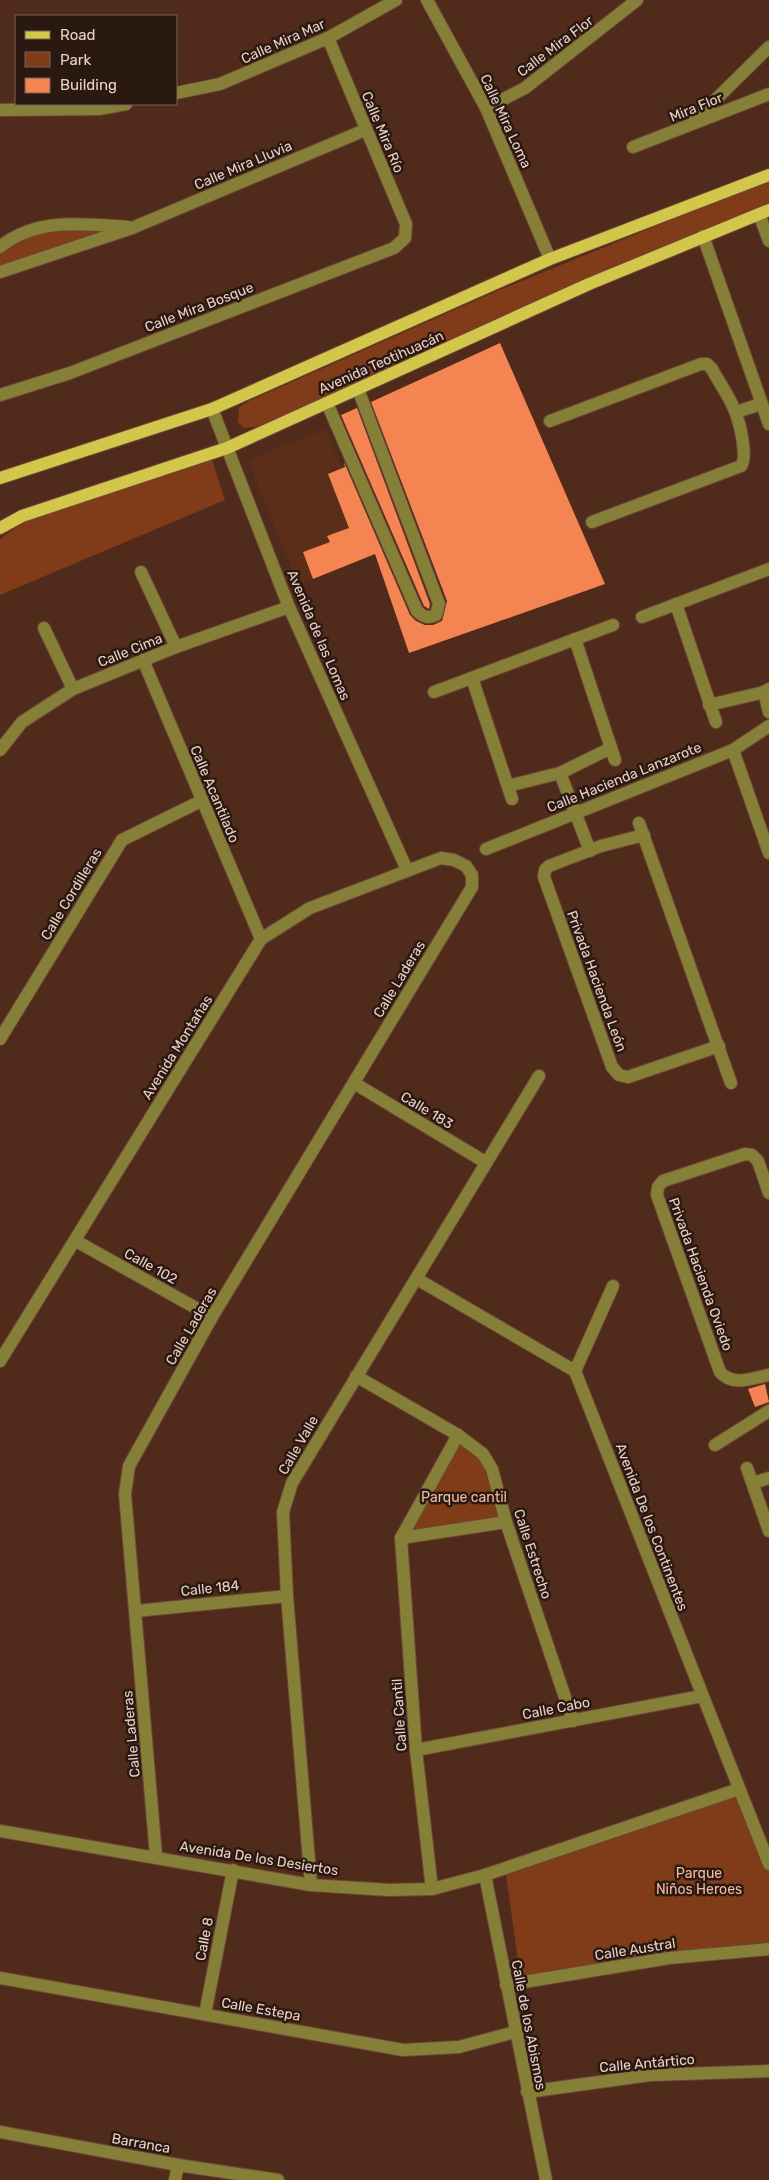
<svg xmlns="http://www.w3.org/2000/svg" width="769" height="2180" viewBox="0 0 769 2180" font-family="Rubik,sans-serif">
  <rect width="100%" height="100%" fill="#502a1a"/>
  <polygon fill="#5b2e1a" points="326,429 376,554 298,584 248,460"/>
  <g fill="#803b19">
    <polygon points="769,180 769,205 256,427 244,428 238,422 239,407 249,401 497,291"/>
    <polygon points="67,226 118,230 0,270 0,251 11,241"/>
    <polygon points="212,460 225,500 0,595 0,539 26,520"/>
    <polygon points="461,1442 480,1457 502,1520 410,1533"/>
    <polygon points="740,1794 769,1871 769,1944 670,1953 520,1976 506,1874"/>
  </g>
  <g fill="#f48553">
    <polygon points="500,343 605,584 409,653 375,554 313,579 303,552 330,542 327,536 349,528 328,474 345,467 344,462 410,615 416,621 425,625 433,625 442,621 447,601 371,402"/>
    <polygon points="357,408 430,604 429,609 424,606 341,415"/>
    <polygon points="765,1384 769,1402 755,1407 748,1389"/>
  </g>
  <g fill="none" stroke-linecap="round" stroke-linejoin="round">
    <defs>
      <g id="minor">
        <polyline points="427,0 486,108 550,259"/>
        <polyline points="176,93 220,84 328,38 396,0"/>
        <polyline points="486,108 525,88 637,0"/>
        <polyline points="0,110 99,109 126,104"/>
        <polyline points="694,121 769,47"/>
        <polyline points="633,147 769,94"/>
        <polyline points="759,214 769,241"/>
        <polyline points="703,236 769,424"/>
        <path d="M0,247C36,217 84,224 128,227"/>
        <polyline points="0,272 132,228 365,130"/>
        <polyline points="0,395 70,373 394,248 405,238 406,224 328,38"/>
        <path d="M327,403L417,611C423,617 428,619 436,615L439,604L358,389"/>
        <polyline points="212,409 289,607 407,870"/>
        <polyline points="736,412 761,404"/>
        <path d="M550,421L701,364H707L712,369C719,383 731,398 736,414C740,425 748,457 741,466L592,522"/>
        <polyline points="141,572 176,647"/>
        <polyline points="676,604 716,722"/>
        <polyline points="642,617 769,569"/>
        <polyline points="44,628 73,689"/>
        <polyline points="575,639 615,760"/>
        <polyline points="143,660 261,939"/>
        <polyline points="472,678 512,799"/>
        <polyline points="434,692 613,625"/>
        <polyline points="764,692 769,712"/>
        <polyline points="709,705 764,692 769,689"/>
        <polyline points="0,750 22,722 73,689 176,647 289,607"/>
        <polyline points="733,750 769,853"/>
        <polyline points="560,773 590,851"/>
        <polyline points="508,786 560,773 611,748"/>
        <polyline points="639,823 731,1083"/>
        <polyline points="644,835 601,846 549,866 545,870 544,877 612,1067 619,1075 628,1077 719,1046"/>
        <polyline points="486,849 733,750 769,726"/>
        <polyline points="0,1039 122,840 201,801"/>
        <polyline points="354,1083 485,1162"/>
        <path d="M769,1193L758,1161L752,1155L745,1154L663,1181L658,1187L657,1195L720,1372C733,1387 752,1378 769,1375"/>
        <polyline points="76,1241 212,1317"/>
        <polyline points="417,1279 575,1371 769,1864"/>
        <polyline points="0,1361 261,939 310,908 441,858 454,860 466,866 472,875 472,887 212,1317 129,1466 125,1494 156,1856"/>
        <polyline points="575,1371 613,1286"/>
        <polyline points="356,1376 458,1435 483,1454 492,1469 506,1522 573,1721"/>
        <polyline points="715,1445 769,1411"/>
        <polyline points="747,1468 769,1531"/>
        <polyline points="753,1483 769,1478"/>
        <polyline points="401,1538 506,1522"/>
        <polyline points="136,1611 287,1596"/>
        <polyline points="416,1750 702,1696"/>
        <polyline points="0,1831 311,1885 389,1890 432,1889 485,1875 739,1789"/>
        <polyline points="485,1875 546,2180"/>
        <polyline points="311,1885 287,1596 283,1512 292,1483 539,1076"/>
        <polyline points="432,1889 416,1750 401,1538 458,1435"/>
        <polyline points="0,1978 403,2050 459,2047 515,2032"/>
        <polyline points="506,1985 669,1958 769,1949"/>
        <polyline points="205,2014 233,1870"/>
        <polyline points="527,2092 650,2075 769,2071"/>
        <polyline points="0,2132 178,2165 278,2180"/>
        <polyline points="175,2180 178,2165"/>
      </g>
      <g id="major">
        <polyline points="0,478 212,409 550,259 769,175"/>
        <polyline points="0,528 22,516 227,448 589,284 769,210"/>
      </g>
    </defs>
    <use href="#minor" stroke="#6c4839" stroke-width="14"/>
    <use href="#major" stroke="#6c4839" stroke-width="14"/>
    <use href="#minor" stroke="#867f37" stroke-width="12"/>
    <use href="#major" stroke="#d2c74b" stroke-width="12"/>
  </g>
  <g text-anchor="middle" stroke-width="5" stroke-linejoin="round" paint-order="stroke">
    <g font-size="14" fill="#ead1c7" stroke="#2a1911">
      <text transform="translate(283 41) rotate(-24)" y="5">Calle Mira Mar</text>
      <text transform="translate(555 46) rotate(-37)" y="5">Calle Mira Flor</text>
      <text transform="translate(696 107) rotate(-22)" y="5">Mira Flor</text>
      <text transform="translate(506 121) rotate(65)" y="5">Calle Mira Loma</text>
      <text transform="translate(383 132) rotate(67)" y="5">Calle Mira Río</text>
      <text transform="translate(243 165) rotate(-23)" y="5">Calle Mira Lluvia</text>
      <text transform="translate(199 307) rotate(-21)" y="5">Calle Mira Bosque</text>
      <text transform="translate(381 362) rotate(-24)" y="5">Avenida Teotihuacán</text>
      <text transform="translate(319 635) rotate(67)" y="5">Avenida de las Lomas</text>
      <text transform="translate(130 650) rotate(-22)" y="5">Calle Cima</text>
      <text transform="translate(624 777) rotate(-22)" y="5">Calle Hacienda Lanzarote</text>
      <text transform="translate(215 794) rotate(67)" y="5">Calle Acantilado</text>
      <text transform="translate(71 894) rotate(-59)" y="5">Calle Cordilleras</text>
      <text transform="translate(399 979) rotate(-59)" y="5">Calle Laderas</text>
      <text transform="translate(597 981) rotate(70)" y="5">Privada Hacienda León</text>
      <text transform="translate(177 1047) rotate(-58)" y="5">Avenida Montañas</text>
      <text transform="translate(427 1110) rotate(31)" y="5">Calle 183</text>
      <text transform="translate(151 1266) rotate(29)" y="5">Calle 102</text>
      <text transform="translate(701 1274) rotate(70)" y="5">Privada Hacienda Oviedo</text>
      <text transform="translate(191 1326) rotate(-60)" y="5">Calle Laderas</text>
      <text transform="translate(298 1445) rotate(-60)" y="5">Calle Valle</text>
      <text transform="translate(652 1527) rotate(69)" y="5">Avenida De los Continentes</text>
      <text transform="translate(533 1554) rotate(72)" y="5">Calle Estrecho</text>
      <text transform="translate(210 1588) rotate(-6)" y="5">Calle 184</text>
      <text transform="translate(556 1708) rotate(-11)" y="5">Calle Cabo</text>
      <text transform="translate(399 1715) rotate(-94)" y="5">Calle Cantil</text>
      <text transform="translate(131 1734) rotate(-95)" y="5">Calle Laderas</text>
      <text transform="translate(259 1858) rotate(9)" y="5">Avenida De los Desiertos</text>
      <text transform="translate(204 1939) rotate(-79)" y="5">Calle 8</text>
      <text transform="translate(635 1949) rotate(-9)" y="5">Calle Austral</text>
      <text transform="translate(261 2009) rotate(10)" y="5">Calle Estepa</text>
      <text transform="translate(529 2025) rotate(79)" y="5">Calle de los Abismos</text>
      <text transform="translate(647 2063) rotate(-5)" y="5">Calle Antártico</text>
      <text transform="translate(141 2143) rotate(10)" y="5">Barranca</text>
    </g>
    <g font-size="14" fill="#f2bba3" stroke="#2a1911">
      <text x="464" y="1502">Parque cantil</text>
      <text x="699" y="1878">Parque<tspan x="699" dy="16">Niños Heroes</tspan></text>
    </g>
  </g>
  <rect x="15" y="15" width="162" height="90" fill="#2a1911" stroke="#77635a"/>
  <rect x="25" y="31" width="25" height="8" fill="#d2c74b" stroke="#77635a"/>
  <text x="60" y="40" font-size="15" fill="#ead1c7">Road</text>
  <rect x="25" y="52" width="25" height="15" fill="#803b19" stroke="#77635a"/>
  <text x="60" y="65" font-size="15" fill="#ead1c7">Park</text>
  <rect x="25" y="78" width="25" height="15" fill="#f48553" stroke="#77635a"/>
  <text x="60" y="90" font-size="15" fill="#ead1c7">Building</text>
</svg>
